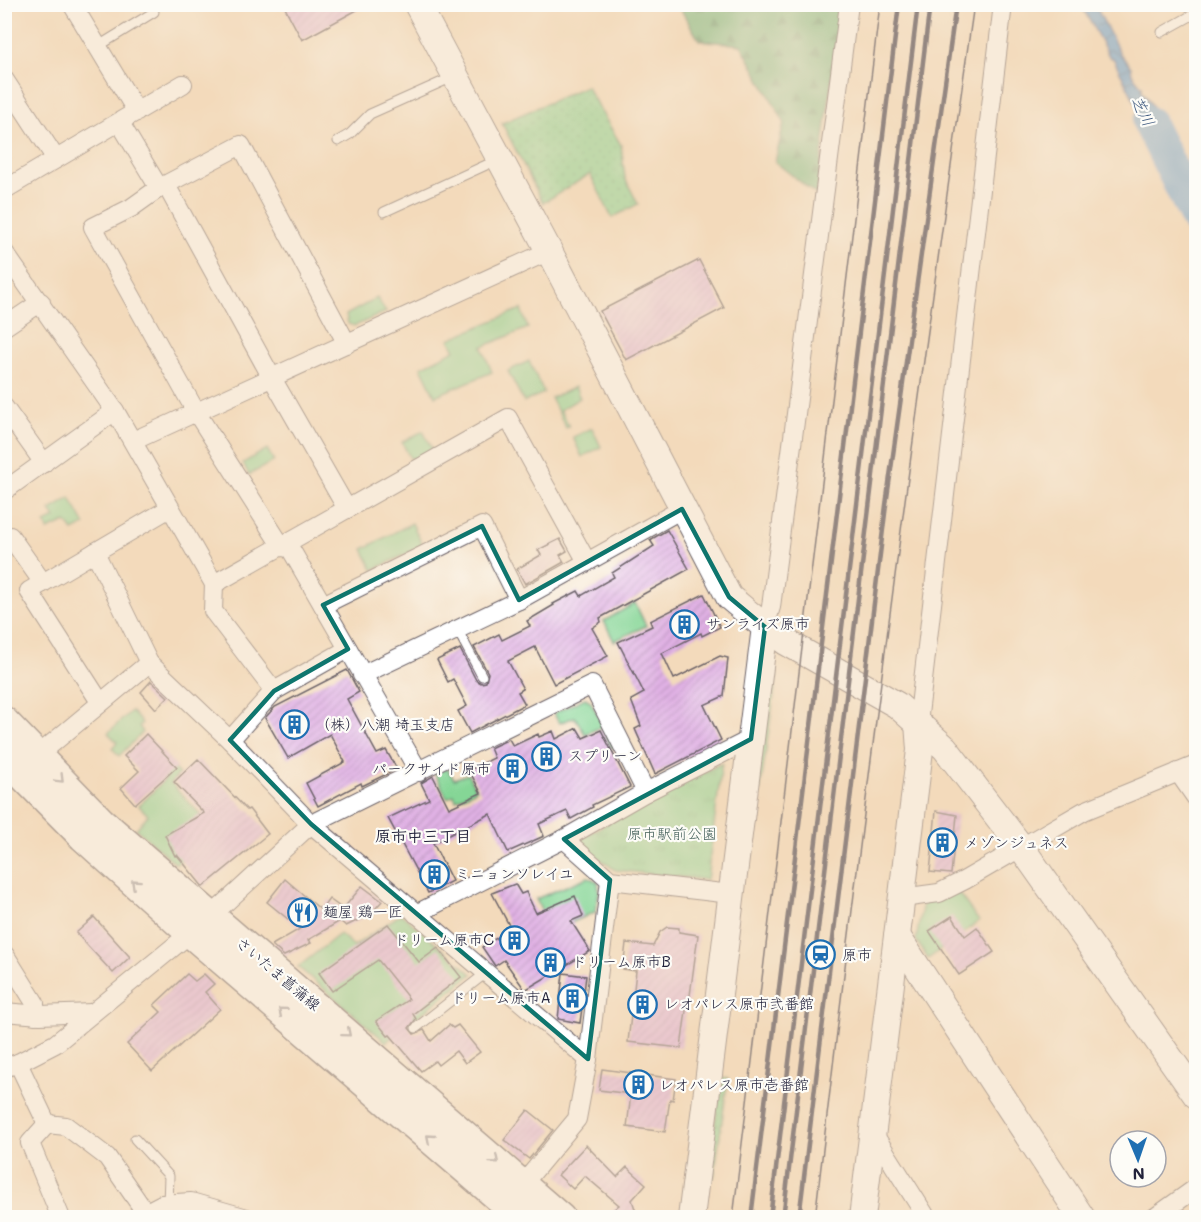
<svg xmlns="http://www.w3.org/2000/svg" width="1201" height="1222" viewBox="0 0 1201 1222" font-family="Mali,'Klee One',sans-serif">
  <defs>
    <pattern id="grass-dots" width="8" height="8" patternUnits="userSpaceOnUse" patternTransform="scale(1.5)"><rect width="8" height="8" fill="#85d696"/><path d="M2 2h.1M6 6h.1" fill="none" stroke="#73b782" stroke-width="1.8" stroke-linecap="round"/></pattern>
    <pattern id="forest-firs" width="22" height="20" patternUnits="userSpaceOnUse" patternTransform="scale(1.5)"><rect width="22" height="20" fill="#6cb77f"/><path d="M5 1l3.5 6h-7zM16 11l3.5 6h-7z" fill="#589469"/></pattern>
    <pattern id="park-tufts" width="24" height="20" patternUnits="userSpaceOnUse" patternTransform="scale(1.5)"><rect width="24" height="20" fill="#85d696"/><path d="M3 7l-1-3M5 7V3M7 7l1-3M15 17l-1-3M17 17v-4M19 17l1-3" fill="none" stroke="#73b782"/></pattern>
    <pattern id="water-waves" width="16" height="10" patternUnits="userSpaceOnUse" patternTransform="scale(1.5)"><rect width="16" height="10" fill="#65a0d5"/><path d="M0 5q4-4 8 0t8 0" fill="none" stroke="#5382ae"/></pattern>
    <pattern id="building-hatch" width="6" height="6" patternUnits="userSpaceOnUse" patternTransform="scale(1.5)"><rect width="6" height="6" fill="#e0b1e4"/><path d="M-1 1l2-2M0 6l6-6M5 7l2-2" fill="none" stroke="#c098c4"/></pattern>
  </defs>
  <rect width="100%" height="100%" fill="#fdfcf7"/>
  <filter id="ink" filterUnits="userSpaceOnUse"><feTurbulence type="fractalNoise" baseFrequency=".0167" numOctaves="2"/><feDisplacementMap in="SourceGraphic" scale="12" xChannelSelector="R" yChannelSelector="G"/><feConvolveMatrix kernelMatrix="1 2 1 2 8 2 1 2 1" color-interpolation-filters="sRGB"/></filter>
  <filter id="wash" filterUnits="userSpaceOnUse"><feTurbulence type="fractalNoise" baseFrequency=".008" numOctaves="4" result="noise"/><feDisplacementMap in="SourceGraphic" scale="24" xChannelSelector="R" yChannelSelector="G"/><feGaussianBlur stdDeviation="1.35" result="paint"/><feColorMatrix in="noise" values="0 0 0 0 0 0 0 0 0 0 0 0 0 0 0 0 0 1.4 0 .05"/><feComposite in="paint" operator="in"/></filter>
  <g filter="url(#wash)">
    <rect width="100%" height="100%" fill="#f3dabb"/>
    <g fill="url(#grass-dots)" stroke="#547c68" stroke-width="1.5">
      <polygon points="586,86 621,145 625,178 638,204 612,218 590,174 543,203 502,123"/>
      <polygon points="769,671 777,675 760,791 754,791"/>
      <polygon points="721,1078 728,1079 714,1177 708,1176"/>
    </g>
    <polygon fill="url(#forest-firs)" stroke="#476c5d" stroke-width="1.5" points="678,5 841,5 817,195 775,162 784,122 741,45 699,40"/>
    <polygon fill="url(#park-tufts)" stroke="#547c68" stroke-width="1.5" points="722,763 707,880 615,870 581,845 582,838 638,806"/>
    <g fill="#85d696" stroke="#547c68" stroke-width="1.5">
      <polygon points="377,298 386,312 355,326 348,324 346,315"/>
      <polygon points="521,309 528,328 482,347 492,372 435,396 421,367 455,350 449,339"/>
      <polygon points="529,361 544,393 524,402 508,371"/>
      <polygon points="575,387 580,398 560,410 569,426 566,428 551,398"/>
      <polygon points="592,428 601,447 582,457 573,437"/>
      <polygon points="423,431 433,451 417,459 410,458 402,442"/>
      <polygon points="267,449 274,461 249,475 243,463"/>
      <polygon points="70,498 85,525 73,531 66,522 48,530 45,523 55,518 50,510"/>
      <polygon points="412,523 423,546 373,570 363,549"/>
      <polygon points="635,603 646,626 614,641 604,621"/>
      <polygon points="585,698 590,701 615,747 612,748 601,727 585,734 575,717 559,723 554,713"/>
      <polygon points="131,711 142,723 139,726 143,732 119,756 112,748 117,742 108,733"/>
      <polygon points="170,765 179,774 171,783 216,831 176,864 136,829 148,815 139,806 167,777 163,771"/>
      <polygon points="447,768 454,779 468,774 476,790 456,800 454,795 447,798 435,773"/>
      <polygon points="588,877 598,882 599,892 595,912 551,932 536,899"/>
      <polygon points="957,891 979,921 928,959 916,940 923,902"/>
      <polygon points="401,914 472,974 386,1042 298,967 340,934 354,946"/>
    </g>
    <polygon fill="url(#water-waves)" stroke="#446188" stroke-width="1.5" points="1081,5 1095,5 1121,55 1131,67 1132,74 1142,86 1142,91 1152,105 1159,123 1168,137 1196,197 1196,211 1172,164 1166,163 1113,58 1110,58"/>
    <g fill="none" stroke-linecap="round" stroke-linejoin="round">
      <polyline stroke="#65a0d5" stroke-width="33" points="1149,123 1196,218"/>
    </g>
    <g id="blocks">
      <g fill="url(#building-hatch)">
        <polygon points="283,4 368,4 302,40"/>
        <polygon points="699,260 724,308 626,360 600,311"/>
        <polygon points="667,530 689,569 600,618 601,622 592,628 608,656 554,684 535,647 508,661 523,689 518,692 525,704 470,733 458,711 467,706 453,679 448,682 437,660 460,649 476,680 481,683 486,682 488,673 474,647 499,634 502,640 530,626 527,621 554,605 553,604 578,591 581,596 614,577 612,573 654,546 650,540"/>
        <polygon points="560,539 567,551 560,555 564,562 525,584 517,569 541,555 538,550"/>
        <polygon points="704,594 720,627 702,636 701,633 662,653 674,679 720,656 728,658 724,696 704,705 721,740 655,774 635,729 641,726 631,700 644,693 618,642 652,626 650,621"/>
        <polygon points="347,670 359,692 347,699 377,754 386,750 397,769 362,786 361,783 318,806 306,783 345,762 330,734 288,758 265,718 275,707"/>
        <polygon points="151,681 168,697 156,709 141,692"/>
        <polygon points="577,728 583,738 601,730 630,787 592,805 593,807 571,819 567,811 539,824 544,836 508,852 490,814 433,843 452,881 428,893 388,818 429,799 421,783 433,776 449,808 481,793 469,770 494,758 490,748 509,739 513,746 538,734 539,737 553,731 556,739"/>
        <polygon points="146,734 177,767 135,804 121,788 139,771 124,756"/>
        <polygon points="198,759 247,810 249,809 268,834 203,887 177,855 175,856 165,835 204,813 174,782"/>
        <polygon points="936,811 957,815 951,874 930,872"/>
        <polygon points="285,879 321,910 329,899 343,909 362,886 382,901 375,909 378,911 346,926 340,921 308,940 311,943 284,956 272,945 300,929 267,902"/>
        <polygon points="515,884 521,894 526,892 536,913 575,896 583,916 571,921 590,951 525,990 504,960 495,966 482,947 511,929 492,893"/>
        <polygon points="952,916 965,936 977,927 994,952 959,975 929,931"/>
        <polygon points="94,917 130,957 113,973 76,933"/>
        <polygon points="388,924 419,962 438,948 461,977 413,1014 416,1019 409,1028 414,1034 424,1030 431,1041 449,1025 453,1028 458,1025 480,1052 465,1063 456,1051 438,1065 435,1061 421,1071 390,1035 388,1036 376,1021 409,999 378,960 332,991 319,973"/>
        <polygon points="667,927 679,928 679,932 698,935 689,1003 687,1003 681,1048 628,1042 636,971 623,969 626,943 653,946 660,932"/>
        <polygon points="563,973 586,976 580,1023 558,1019"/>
        <polygon points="187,974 195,981 204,974 214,984 205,992 220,1009 152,1071 127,1044 161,1012 154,1005"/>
        <polygon points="602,1069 676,1079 673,1100 670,1099 665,1132 627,1127 631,1094 599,1090"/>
        <polygon points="528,1110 553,1130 529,1159 504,1140"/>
        <polygon points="586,1145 617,1177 627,1167 646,1184 632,1200 638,1218 603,1218 619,1205 585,1176 573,1189 558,1175"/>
      </g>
    </g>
  </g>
  <g filter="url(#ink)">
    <use href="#blocks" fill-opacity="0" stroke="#6b6268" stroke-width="1.5"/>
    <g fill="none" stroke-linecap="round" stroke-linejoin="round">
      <defs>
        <g id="lane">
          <polyline points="1162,32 1196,13"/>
          <polyline points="97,47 154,12"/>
          <polyline points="338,141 350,134 370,114 453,77"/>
          <polyline points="384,212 497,160"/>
          <polyline points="457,629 482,676"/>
          <polyline points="416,1028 486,973"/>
          <polyline points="135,1139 169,1176 168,1204"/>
        </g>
        <g id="street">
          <polyline points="72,4 137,112"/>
          <polyline points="4,79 56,159"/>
          <polyline points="120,123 159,188"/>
          <polyline points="166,185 272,378 347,509"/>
          <polyline points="4,190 183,84"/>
          <polyline points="4,252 115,411 214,584 508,418 587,562"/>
          <polyline points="4,327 41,302"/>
          <polyline points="347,344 241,145 159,188 131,208 93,227 196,412 282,547 290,548 419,772"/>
          <polyline points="4,407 44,463"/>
          <polyline points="133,441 549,251"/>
          <polyline points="4,491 115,411"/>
          <polyline points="4,539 10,536 43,583"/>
          <polyline points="95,552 149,663 230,740 311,824 588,1059"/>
          <polyline points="214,584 213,611 274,691"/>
          <polyline points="323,605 482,526 519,600"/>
          <polyline points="765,627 771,607 849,4"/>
          <polyline points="362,675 519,600 682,509"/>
          <polyline points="100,702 29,591 170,508"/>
          <polyline points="918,723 1003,4"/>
          <polyline points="230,740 274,691 348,649"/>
          <polyline points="37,756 149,663"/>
          <polyline points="1178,772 1196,798"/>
          <polyline points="564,839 610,880 731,894"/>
          <polyline points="902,898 939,893 965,880 1084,811 1196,765"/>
          <polyline points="416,914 564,839 646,792 751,739"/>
          <polyline points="5,955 35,1003 35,1015"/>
          <polyline points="4,1012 40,1015 92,1013"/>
          <polyline points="18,1063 47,1124 30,1143 61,1218"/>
          <polyline points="4,1068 18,1063 55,1044 210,917 311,824 592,685 646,792"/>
          <polyline points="47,1124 66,1126 107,1157 145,1212"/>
          <polyline points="872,1131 927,1218"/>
          <polyline points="523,1184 577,1119 588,1059 610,880"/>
          <polyline points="135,1218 162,1204 191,1202 247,1218"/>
          <polyline points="1154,1218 1196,1188"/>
        </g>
        <g id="secondary">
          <polyline points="417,4 549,251 729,597 765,627 786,642 897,705 945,748 1021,847 1196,1095"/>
          <polyline points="897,936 1082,1218"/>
          <polyline points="691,1218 765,627"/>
          <polyline points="862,1218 920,750 918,723"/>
        </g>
        <g id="primary">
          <polyline points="4,721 101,821 561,1218"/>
          <polyline points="4,757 83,837 190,933 522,1218"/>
        </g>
      </defs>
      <use href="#lane" stroke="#6b6268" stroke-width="11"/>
      <use href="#street" stroke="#6b6268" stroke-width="20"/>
      <use href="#secondary" stroke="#6b6268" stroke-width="28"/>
      <use href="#primary" stroke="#6b6268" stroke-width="31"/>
      <use href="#lane" stroke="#fff" stroke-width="9"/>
      <use href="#street" stroke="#fff" stroke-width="18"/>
      <use href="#secondary" stroke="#fff" stroke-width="26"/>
      <use href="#primary" stroke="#fff" stroke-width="28"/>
      <g stroke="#22223b" stroke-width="1.5">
        <polyline points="733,1218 880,4"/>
        <path d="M815,1218C862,812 916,408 974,4"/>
      </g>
      <g stroke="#22223b" stroke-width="4.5">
        <polyline points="751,1218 899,4"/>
        <polyline points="770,1218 918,4"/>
        <polyline points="783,1218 930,4"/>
        <polyline points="799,1218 886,505 956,4"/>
      </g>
    </g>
    <defs><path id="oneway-chevron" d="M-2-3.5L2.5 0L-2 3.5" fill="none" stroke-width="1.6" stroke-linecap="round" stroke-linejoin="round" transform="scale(1.5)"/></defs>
    <g stroke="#9c9ca7">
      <use href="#oneway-chevron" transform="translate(60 779) rotate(45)"/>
      <use href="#oneway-chevron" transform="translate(135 883) rotate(-138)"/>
      <use href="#oneway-chevron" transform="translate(282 1011) rotate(-140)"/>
      <use href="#oneway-chevron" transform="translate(347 1033) rotate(40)"/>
      <use href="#oneway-chevron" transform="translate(430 1138) rotate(-139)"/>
      <use href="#oneway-chevron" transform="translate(495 1160) rotate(40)"/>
    </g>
  </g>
  <path d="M0 0H1201V1222H0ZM682,509L729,597L765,627L751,739L564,839L610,880L588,1059L311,824L230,740L274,691L348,649L323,605L482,526L519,600Z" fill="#f3dabb" fill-opacity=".55" fill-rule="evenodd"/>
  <path fill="none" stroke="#0f766e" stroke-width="4.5" stroke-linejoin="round" d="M682,509L729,597L765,627L751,739L564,839L610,880L588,1059L311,824L230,740L274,691L348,649L323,605L482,526L519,600Z"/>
  <defs>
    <symbol id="building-ring" viewBox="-11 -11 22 22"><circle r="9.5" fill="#fdfcf7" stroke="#1f6fb2" stroke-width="1.5"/><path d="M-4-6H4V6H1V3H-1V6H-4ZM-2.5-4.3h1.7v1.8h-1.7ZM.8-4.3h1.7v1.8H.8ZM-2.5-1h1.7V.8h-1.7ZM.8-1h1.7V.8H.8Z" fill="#1f6fb2"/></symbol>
    <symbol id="restaurant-ring" viewBox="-11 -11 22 22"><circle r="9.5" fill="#fdfcf7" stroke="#1f6fb2" stroke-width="1.5"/><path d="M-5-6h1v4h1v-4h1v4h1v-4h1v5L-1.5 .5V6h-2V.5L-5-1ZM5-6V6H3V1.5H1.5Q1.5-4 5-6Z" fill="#1f6fb2"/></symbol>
    <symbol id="station-ring" viewBox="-11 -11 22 22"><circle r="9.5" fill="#fdfcf7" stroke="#1f6fb2" stroke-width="1.5"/><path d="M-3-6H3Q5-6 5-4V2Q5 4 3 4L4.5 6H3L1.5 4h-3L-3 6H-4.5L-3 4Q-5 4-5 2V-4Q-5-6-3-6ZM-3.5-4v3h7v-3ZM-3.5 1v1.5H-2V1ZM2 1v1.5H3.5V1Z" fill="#1f6fb2"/></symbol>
  </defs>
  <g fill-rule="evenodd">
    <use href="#building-ring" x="668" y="608" width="33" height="33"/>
    <use href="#building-ring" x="278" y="708" width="33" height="33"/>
    <use href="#building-ring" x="530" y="740" width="33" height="33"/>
    <use href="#building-ring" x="496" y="752" width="33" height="33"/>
    <use href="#building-ring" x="926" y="826" width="33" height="33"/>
    <use href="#building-ring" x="418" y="858" width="33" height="33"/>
    <use href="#restaurant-ring" x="286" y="896" width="33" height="33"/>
    <use href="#building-ring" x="498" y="924" width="33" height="33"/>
    <use href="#station-ring" x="804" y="938" width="33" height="33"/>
    <use href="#building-ring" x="534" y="946" width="33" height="33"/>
    <use href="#building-ring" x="556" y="982" width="33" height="33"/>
    <use href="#building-ring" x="626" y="988" width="33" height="33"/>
    <use href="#building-ring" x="622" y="1068" width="33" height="33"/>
  </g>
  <g text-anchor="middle" stroke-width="4.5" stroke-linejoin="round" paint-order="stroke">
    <g font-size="15" fill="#22223b" stroke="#fdfcf7" text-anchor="start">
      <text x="706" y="629">サンライズ原市</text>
      <text x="315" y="730">（株）八潮 埼玉支店</text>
      <text x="568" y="761">スプリーン</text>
      <text x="491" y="774" text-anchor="end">パークサイド原市</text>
      <text x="964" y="848">メゾンジュネス</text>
      <text x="455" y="879">ミニョンソレイユ</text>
      <text x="323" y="917">麺屋 鶏一匠</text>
      <text x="494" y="945" text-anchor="end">ドリーム原市C</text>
      <text x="842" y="960">原市</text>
      <text x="572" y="967">ドリーム原市B</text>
      <text x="551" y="1003" text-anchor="end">ドリーム原市A</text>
      <text x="664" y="1009">レオパレス原市弐番館</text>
      <text x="659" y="1090">レオパレス原市壱番館</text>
    </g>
    <g font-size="15" fill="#45615b" stroke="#fdfcf7">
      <text x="672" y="839">原市駅前公園</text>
    </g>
    <g font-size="15" fill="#22223b" stroke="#fdfcf7">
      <text transform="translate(278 974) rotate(40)" y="5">さいたま菖蒲線</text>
    </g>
    <g font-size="16" font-style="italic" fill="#405b80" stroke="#fdfcf7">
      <text transform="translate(1143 111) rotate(63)" y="6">芝川</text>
    </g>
    <g font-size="16" font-weight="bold" fill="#22223b" stroke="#fdfcf7">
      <text x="423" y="842">原市中三丁目</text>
    </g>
  </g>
  <rect width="1201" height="1222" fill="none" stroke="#fdfcf7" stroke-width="24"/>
  <g transform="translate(1138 1159) rotate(178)"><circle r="28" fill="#fdfcf7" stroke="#a5a5ac" stroke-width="1.5"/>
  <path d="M0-4.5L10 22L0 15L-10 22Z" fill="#1f6fb2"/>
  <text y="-9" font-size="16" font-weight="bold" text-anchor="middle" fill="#22223b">N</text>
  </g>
</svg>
